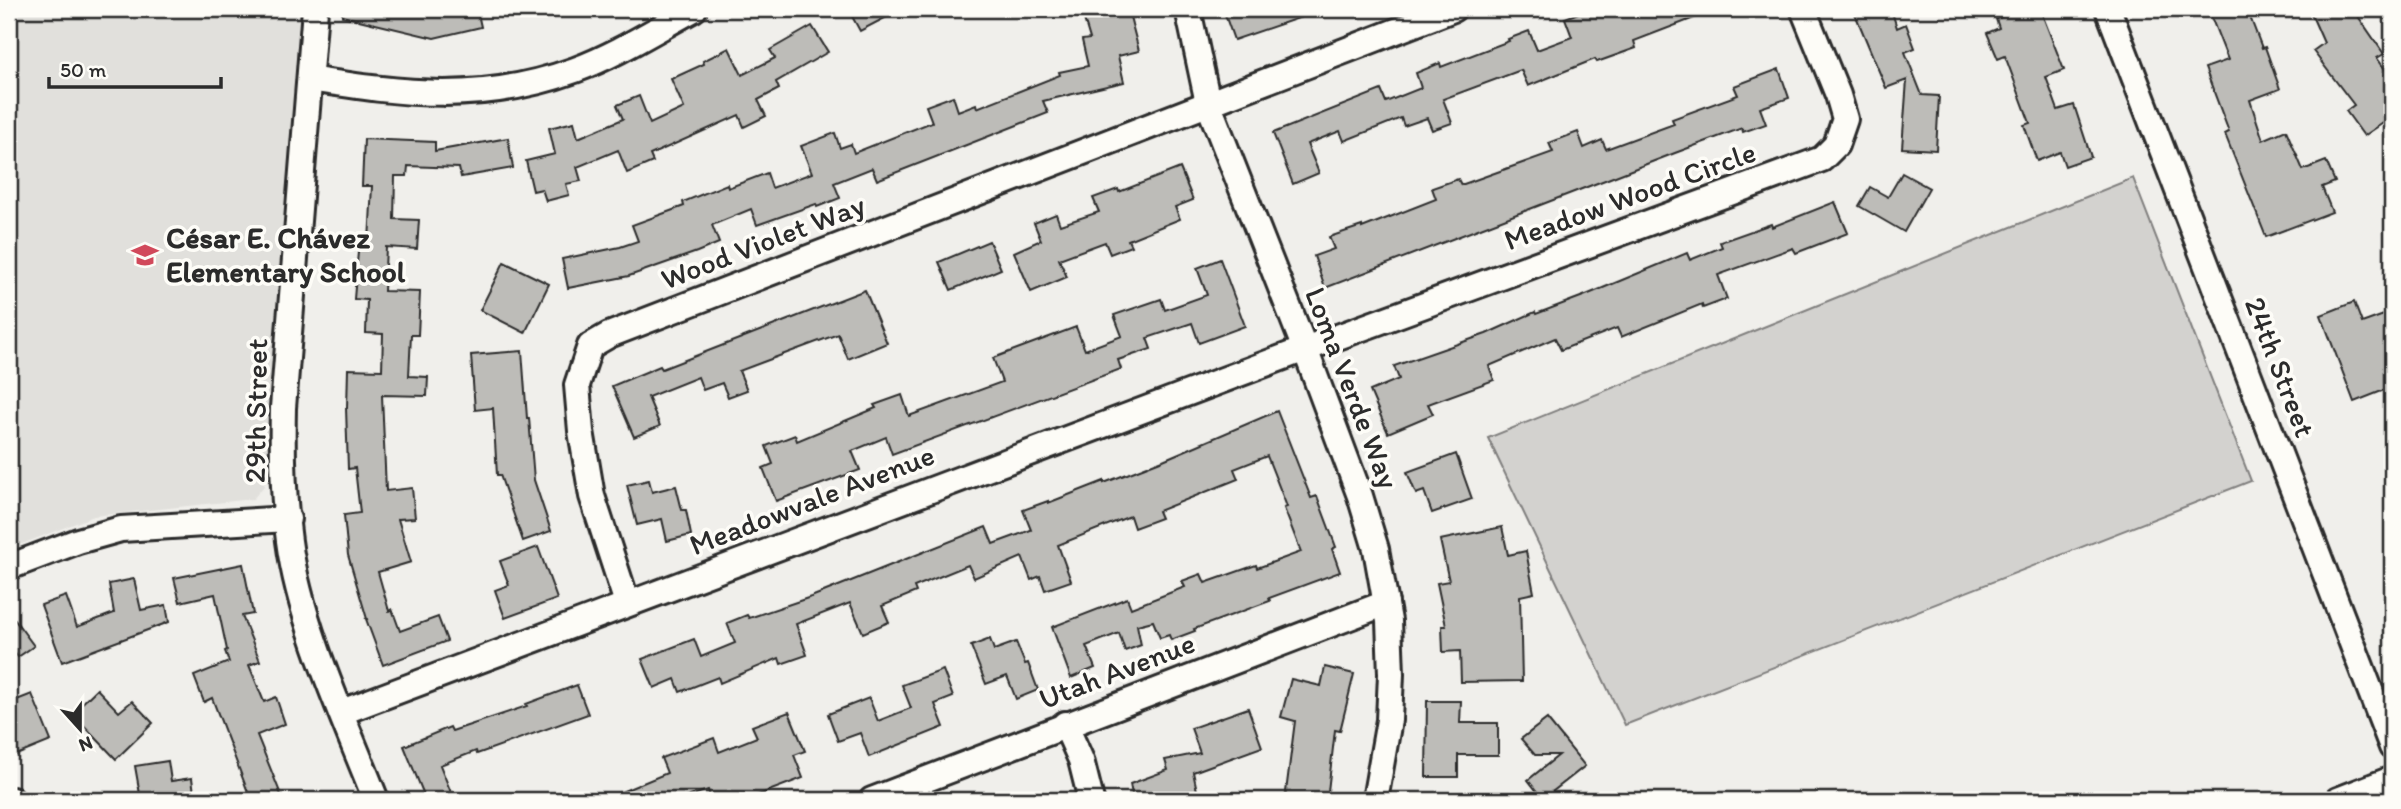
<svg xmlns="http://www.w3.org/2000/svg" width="2401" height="809" viewBox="0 0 2401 809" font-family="Itim,sans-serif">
  <rect width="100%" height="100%" fill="#f0efeb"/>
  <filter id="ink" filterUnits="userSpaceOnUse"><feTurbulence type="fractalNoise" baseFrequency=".0143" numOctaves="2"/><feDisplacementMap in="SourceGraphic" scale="14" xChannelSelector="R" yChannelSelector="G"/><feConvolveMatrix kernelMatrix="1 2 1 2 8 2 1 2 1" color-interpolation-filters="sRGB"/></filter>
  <g filter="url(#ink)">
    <polygon fill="#e1e0dc" points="9,9 300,9 264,486 253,499 94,516 9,549"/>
    <polygon fill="#d3d2cf" stroke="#7f7e7d" stroke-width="2" points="2133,178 2251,481 1625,725 1488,438"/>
    <g fill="#bdbcb8" stroke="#2b2b2b" stroke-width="2">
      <polygon points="343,9 477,9 481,27 434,38 342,16"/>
      <polygon points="848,9 902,9 860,31"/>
      <polygon points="1081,9 1128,9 1139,51 1118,56 1124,82 1043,101 1048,113 877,180 872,168 834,183 840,198 817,207 816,204 757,225 751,209 712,225 719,243 697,252 629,276 568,288 562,259 620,247 638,241 632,225 684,206 683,202 727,184 728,188 767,173 772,188 812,173 801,146 835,133 840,148 851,144 854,153 932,122 926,106 953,96 958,111 976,104 977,108 1060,75 1059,72 1088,66 1082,40 1090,39"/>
      <polygon points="1223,9 1315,9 1316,12 1234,40"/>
      <polygon points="1589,9 1715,10 1634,41 1636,48 1597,62 1595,59 1528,86 1521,70 1443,99 1452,123 1432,130 1427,118 1404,126 1401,118 1344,141 1340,131 1307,144 1319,173 1293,184 1273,133 1381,90 1386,102 1421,88 1416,73 1440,63 1441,67 1509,41 1508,39 1529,31 1537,50 1572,37 1565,18"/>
      <polygon points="1853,9 1891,9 1897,28 1906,24 1915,48 1905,52 1922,95 1939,96 1936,150 1902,148 1907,80 1886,88"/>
      <polygon points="2021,9 2040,9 2064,70 2046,77 2058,110 2074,105 2091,157 2065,166 2060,152 2037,161 2024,125 2030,123 2005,56 1998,59 1987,33 1999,28 1996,19"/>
      <polygon points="2208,9 2247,9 2262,48 2265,47 2280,89 2250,100 2263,140 2286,130 2303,170 2326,161 2335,182 2322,187 2332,212 2266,237 2225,134 2229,132 2205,68 2228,60"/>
      <polygon points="2309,9 2353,9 2384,54 2377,58 2392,79 2392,117 2364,136 2346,111 2354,105 2313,51 2324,43"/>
      <polygon points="812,26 828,52 776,82 779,89 758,100 766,116 744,127 739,115 650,155 653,162 627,173 618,150 577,167 581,181 566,184 569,195 546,201 542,189 533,191 526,161 555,154 549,128 574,122 578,138 623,119 617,105 639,96 650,124 684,108 671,79 704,64 703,61 729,48 742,75 775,58 770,50"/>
      <polygon points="1779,69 1789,98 1760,108 1766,124 1743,132 1742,128 1675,153 1325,288 1314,256 1334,249 1329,237 1362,226 1362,228 1436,199 1432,188 1458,179 1461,185 1553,152 1549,143 1578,132 1584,148 1602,140 1606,149 1674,124 1672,119 1738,95 1734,86"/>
      <polygon points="508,138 513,168 461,177 459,168 408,166 407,176 395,176 394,219 419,220 417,249 386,247 384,291 420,292 418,335 411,335 409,376 428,377 427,396 382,395 386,491 412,488 415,518 398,519 411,562 378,572 389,611 392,609 400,631 438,617 447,641 383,665 366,619 367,619 348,555 344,515 360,513 355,468 348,469 346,408 347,408 348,369 382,370 383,334 366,333 367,300 354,299 359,240 369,241 372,186 362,186 364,139 435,142 435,151"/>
      <polygon points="1180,168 1193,200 1175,207 1180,219 1128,240 1131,246 1110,254 1105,242 1059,259 1067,277 1031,292 1014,252 1041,240 1034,223 1056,214 1060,225 1099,212 1093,198 1118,189 1119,192"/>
      <polygon points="1902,173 1929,188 1904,232 1859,206 1870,187 1888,197"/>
      <polygon points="1835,202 1848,233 1796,253 1793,248 1718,275 1727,299 1703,308 1702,304 1621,337 1617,328 1561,350 1555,338 1489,366 1494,380 1428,404 1433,414 1388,433 1370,391 1399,379 1394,366 1486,334 1535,312 1536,314 1586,295 1687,253 1690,260 1722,247 1720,242 1771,224 1772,227"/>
      <polygon points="989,241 1001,269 951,290 939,262"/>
      <polygon points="1220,259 1245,326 1199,343 1192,323 1147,338 1151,349 1118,360 1121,369 892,454 886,437 852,451 860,470 776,501 763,468 773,464 766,446 795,435 797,441 876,408 874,405 902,395 909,416 1002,382 993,358 1076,327 1085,350 1122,336 1114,315 1161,299 1165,310 1207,295 1197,268"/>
      <polygon points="504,262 549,284 525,333 480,310"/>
      <polygon points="865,290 887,343 848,359 838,334 739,371 747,390 728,397 722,383 703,390 698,377 648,397 660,426 634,437 612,386 660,366 662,369"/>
      <polygon points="2354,302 2362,323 2392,312 2392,387 2354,402 2321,315"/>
      <polygon points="522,351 527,418 529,418 534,480 551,531 523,541 500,475 497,475 493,408 475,410 471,355"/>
      <polygon points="1277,411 1311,498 1317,496 1336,547 1332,549 1340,572 1269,598 1270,601 1194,629 1195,631 1171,640 1169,635 1160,638 1153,621 1137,625 1141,645 1125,651 1119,633 1086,646 1095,668 1071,678 1052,627 1127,598 1131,608 1185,587 1182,581 1201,574 1205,583 1256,565 1257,568 1301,552 1284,508 1287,507 1267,456 1234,469 1238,479 1158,511 1161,518 1134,528 1130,516 1058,545 1071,581 1045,590 1040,576 1031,580 1022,557 974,578 968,565 914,587 916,592 882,606 889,622 863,633 850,603 796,624 807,655 781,664 779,658 720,683 718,677 680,692 675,679 654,688 642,659 694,639 701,657 735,643 727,623 747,615 749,618 811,597 986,527 993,544 1031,530 1023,510 1048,501 1048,503 1104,481 1104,483 1163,460"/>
      <polygon points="1456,454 1472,499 1432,513 1424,491 1416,494 1407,472"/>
      <polygon points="649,480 652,492 676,486 682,510 686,510 691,535 667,541 662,519 637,525 627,485"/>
      <polygon points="1502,527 1508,555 1526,551 1534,593 1520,596 1522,681 1461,682 1460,651 1443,652 1442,626 1446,626 1437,583 1449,581 1440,540"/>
      <polygon points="538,547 557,599 505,618 495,590 509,585 500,561"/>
      <polygon points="243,564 253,614 242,616 260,661 249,665 264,702 276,697 285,724 257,735 283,800 251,800 212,698 204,702 194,676 229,662 225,651 227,650 215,594 180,602 174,578"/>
      <polygon points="134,579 141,610 166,605 169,622 62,662 41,605 66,596 77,627 114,613 109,584"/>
      <polygon points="9,612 34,646 18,657 9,647"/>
      <polygon points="990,639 994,650 1016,642 1025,664 1028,663 1038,690 1016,699 1007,676 986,684 971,646"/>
      <polygon points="1325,667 1354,674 1340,731 1335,730 1327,800 1285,800 1295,721 1281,717 1291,679 1321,686"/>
      <polygon points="943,670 953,697 935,704 944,727 869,757 860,733 838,741 828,714 869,698 878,721 911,708 902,685"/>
      <polygon points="577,685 588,714 477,754 476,751 440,765 454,800 426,800 404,746 450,727 452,731 527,706 526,704"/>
      <polygon points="97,689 119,712 132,701 153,723 116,759 72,713"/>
      <polygon points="32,694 51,741 9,758 9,703"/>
      <polygon points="1427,701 1461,701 1460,723 1498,723 1498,755 1458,755 1458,777 1426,777"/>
      <polygon points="1248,708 1262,747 1193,772 1199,800 1133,800 1130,784 1168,770 1165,760 1200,753 1191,728"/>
      <polygon points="789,712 805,751 794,755 803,778 745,800 711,800 708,790 678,800 602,800 667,773 661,758 714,738 719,752 757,737 752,726"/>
      <polygon points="1547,719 1585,766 1543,799 1528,780 1559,755 1535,755 1521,739"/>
      <polygon points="168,761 171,781 192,778 195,800 141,800 135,766"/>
    </g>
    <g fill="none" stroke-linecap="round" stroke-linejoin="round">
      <defs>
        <g id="minor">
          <path d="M315,9L283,408C282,452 283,497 289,541C300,625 345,721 376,800"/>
          <polyline points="1188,9 1208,103 1305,349 1360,496 1376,549 1389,621 1391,674 1389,720 1375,800"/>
          <polyline points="2108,9 2392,747"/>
          <path d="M310,79C404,94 482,104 575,70C616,55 655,30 694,9"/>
          <polyline points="9,567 78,541 121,529 288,519"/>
          <polyline points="627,603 592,496 581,431 577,385 590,346 609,335 1453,9"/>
          <polyline points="342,712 1305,349 1822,159 1836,145 1845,119 1838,95 1803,9"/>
          <polyline points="1065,724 1081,760 1091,800"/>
          <polyline points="9,800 12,800"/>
          <polyline points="872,800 1386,603"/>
          <polyline points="2338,800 2392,779"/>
        </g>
      </defs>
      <use href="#minor" stroke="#2b2b2b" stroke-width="30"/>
      <use href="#minor" stroke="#fdfcf7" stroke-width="24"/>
    </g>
  </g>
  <defs>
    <symbol id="school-bare" viewBox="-9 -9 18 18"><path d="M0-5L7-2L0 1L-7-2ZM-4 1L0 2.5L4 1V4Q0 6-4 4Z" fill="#d1495b" stroke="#fdfcf7" stroke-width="2.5" paint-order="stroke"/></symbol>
  </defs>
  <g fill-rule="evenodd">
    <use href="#school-bare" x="126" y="236" width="38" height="38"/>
  </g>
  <g text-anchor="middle" stroke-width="7" stroke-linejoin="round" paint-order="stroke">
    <g font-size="30" fill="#2b2b2b" stroke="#fdfcf7">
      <text transform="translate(1630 196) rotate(-20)" y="10">Meadow Wood Circle</text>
      <text transform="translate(763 242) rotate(-21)" y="10">Wood Violet Way</text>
      <text transform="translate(2280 367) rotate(69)" y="10">24th Street</text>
      <text transform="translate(1352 388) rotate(69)" y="10">Loma Verde Way</text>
      <text transform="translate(256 411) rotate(-89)" y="10">29th Street</text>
      <text transform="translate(812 500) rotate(-21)" y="10">Meadowvale Avenue</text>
      <text transform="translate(1117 671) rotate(-21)" y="10">Utah Avenue</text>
    </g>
    <g font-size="30" font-weight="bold" fill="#2b2b2b" stroke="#fdfcf7" text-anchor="start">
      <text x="166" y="248">César E. Chávez<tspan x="166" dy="34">Elementary School</tspan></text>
    </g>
  </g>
  <rect width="2401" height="809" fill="none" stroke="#fdfcf7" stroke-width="35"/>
  <rect x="18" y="18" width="2366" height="774" fill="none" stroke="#2b2b2b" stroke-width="2.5" filter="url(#ink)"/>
  <g transform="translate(80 729) rotate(159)" stroke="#fdfcf7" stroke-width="5" paint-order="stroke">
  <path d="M0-5L12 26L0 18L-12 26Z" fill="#2b2b2b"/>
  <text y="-10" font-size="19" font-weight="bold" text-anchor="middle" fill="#2b2b2b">N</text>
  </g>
  <path d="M49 77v10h172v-10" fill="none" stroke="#2b2b2b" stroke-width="3.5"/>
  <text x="60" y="77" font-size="21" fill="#2b2b2b" stroke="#fdfcf7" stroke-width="5" paint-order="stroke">50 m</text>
</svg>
